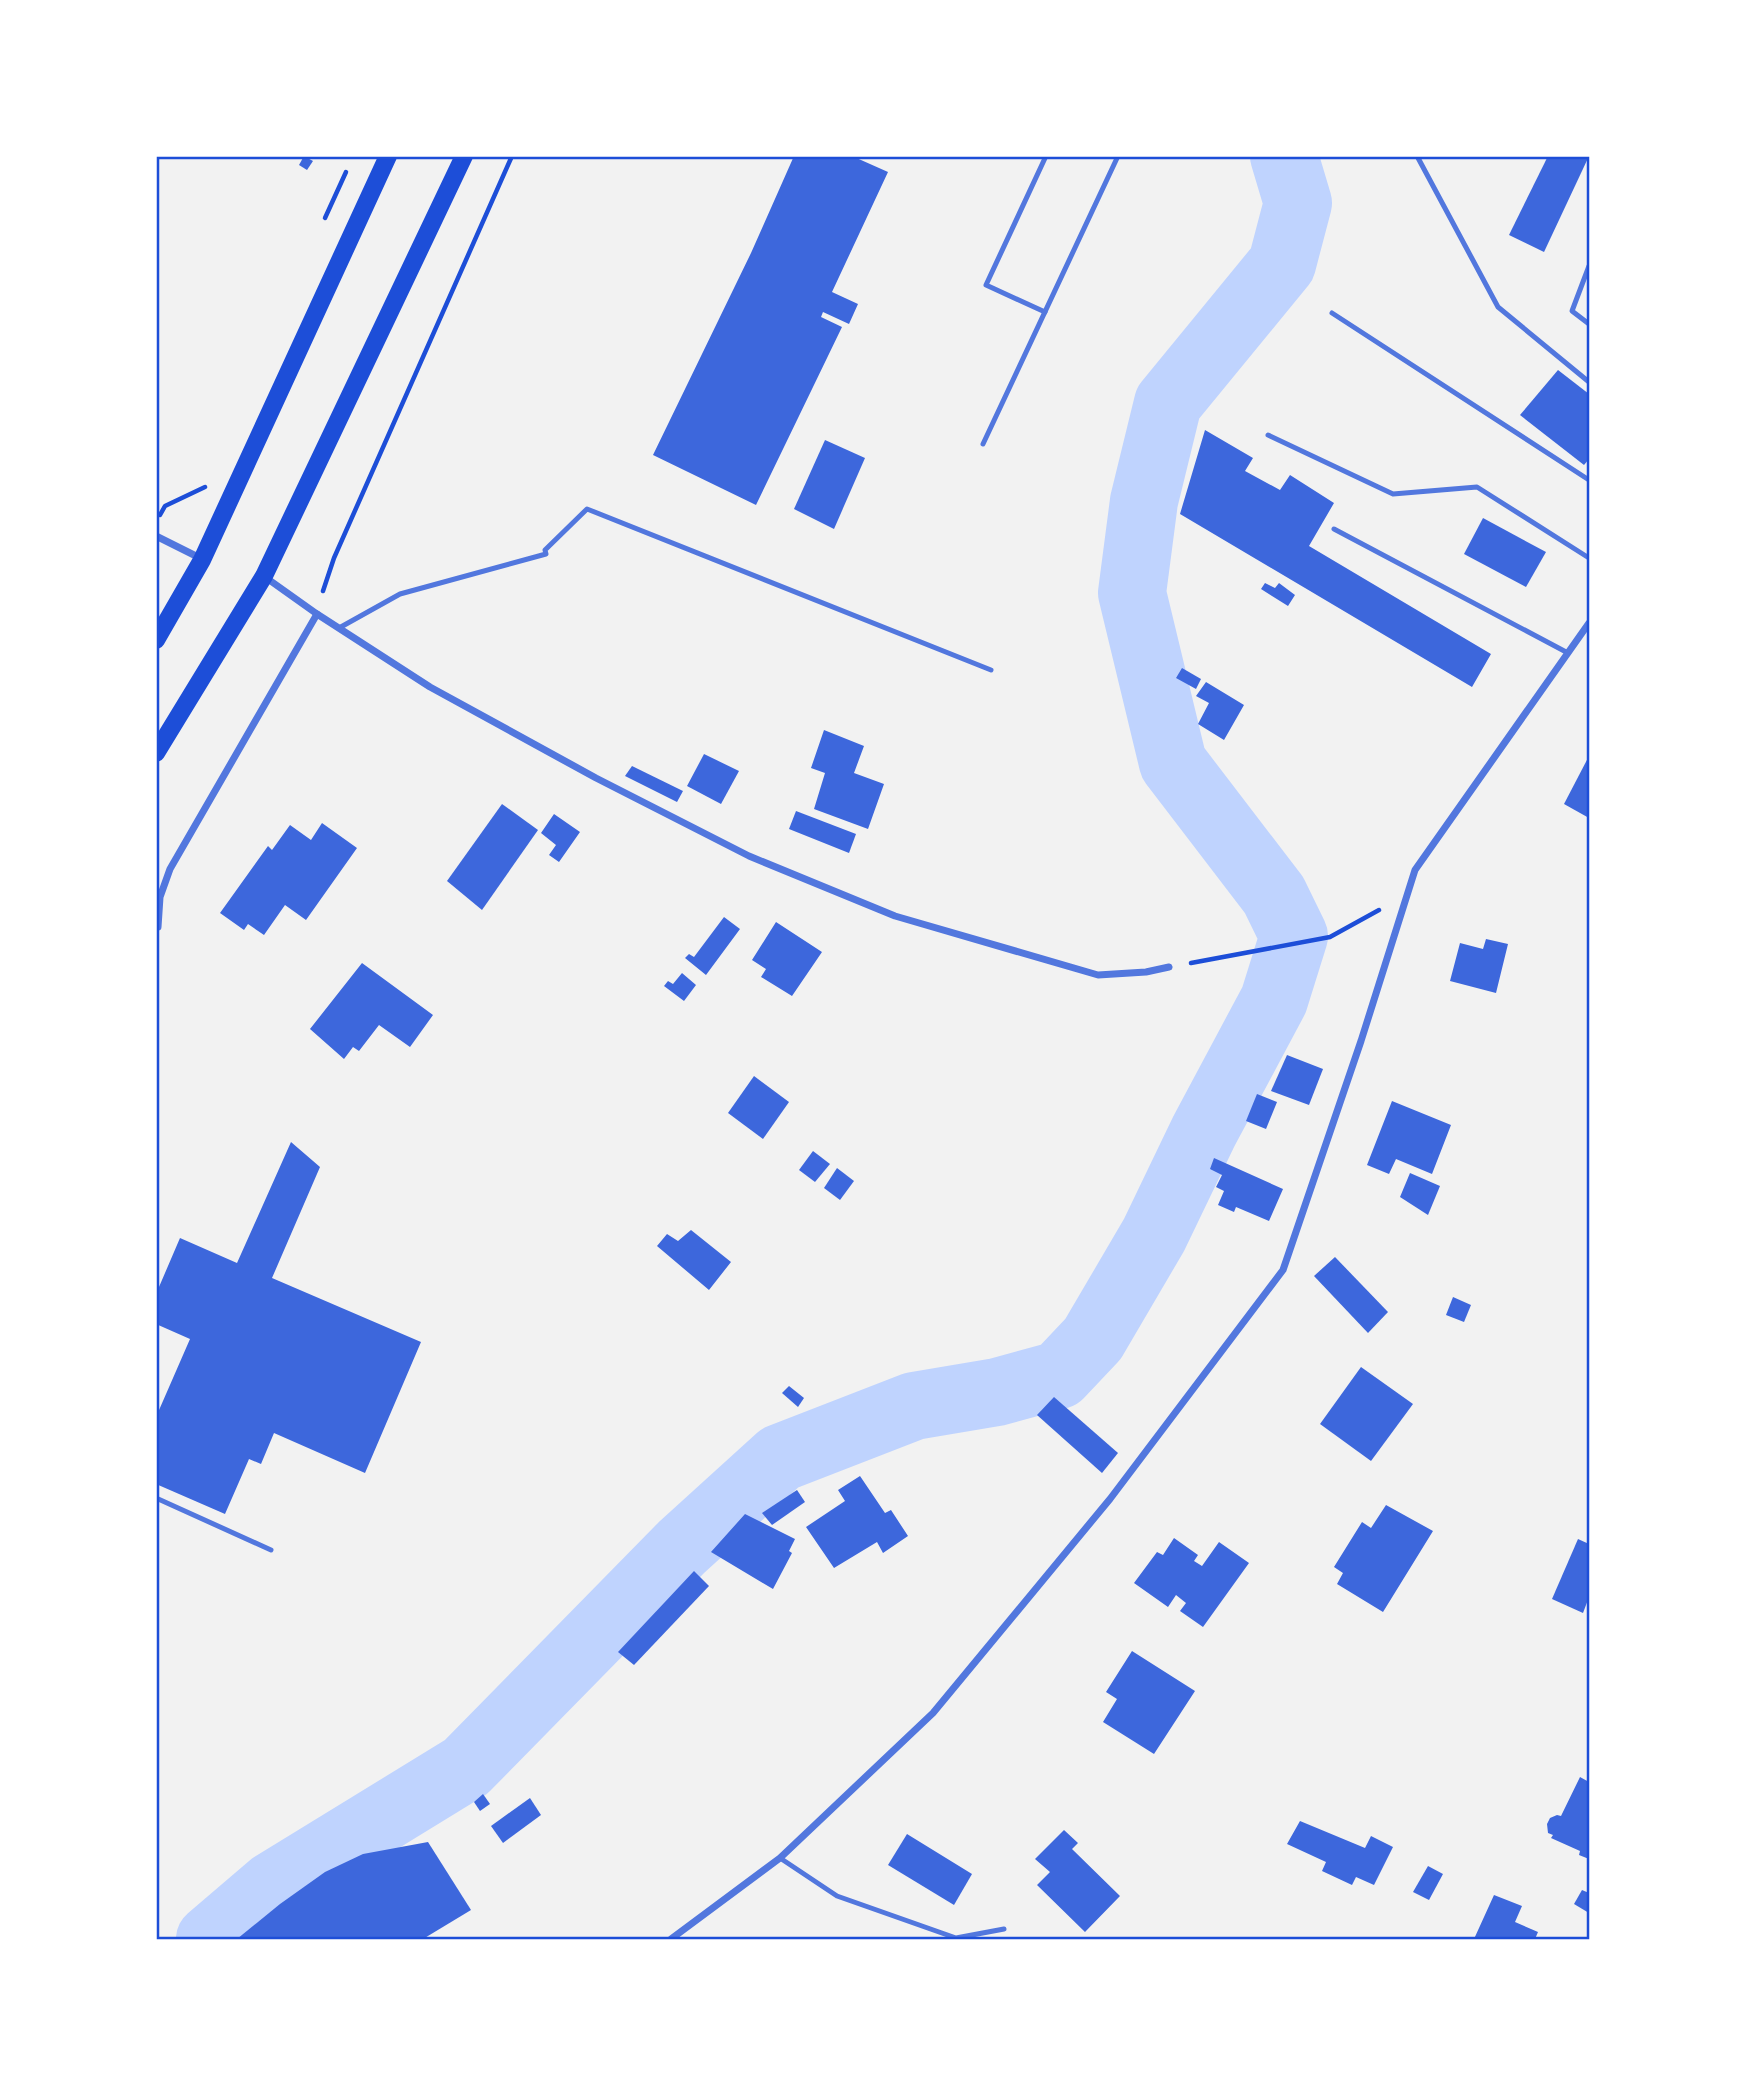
<svg xmlns="http://www.w3.org/2000/svg" width="1745" height="2095" viewBox="0 0 1745 2095" font-family="'Fira Sans Condensed',sans-serif">
  <rect width="100%" height="100%" fill="#f2f2f2"/>
  <g fill="none" stroke-linecap="round" stroke-linejoin="round">
    <polyline stroke="#bfd3fe" stroke-width="68" points="210,1939 272,1886 466,1767 682,1547 780,1458 914,1406 997,1392 1059,1375 1093,1339 1154,1235 1204,1131 1274,1000 1294,936 1274,895 1173,763 1132,593 1144,501 1168,403 1282,264 1298,203 1284,156"/>
  </g>
  <g fill="#3d67dc">
    <polygon points="304,156 313,161 307,170 299,165"/>
    <polygon points="794,156 852,156 888,172 832,292 858,304 849,324 823,312 821,317 842,327 756,505 653,455 751,253"/>
    <polygon points="1548,156 1589,156 1544,252 1509,235"/>
    <polygon points="1558,370 1589,394 1589,459 1584,465 1520,415"/>
    <polygon points="1205,430 1253,458 1245,471 1280,490 1290,475 1334,503 1309,546 1491,654 1472,687 1180,514"/>
    <polygon points="825,440 865,458 834,529 794,509"/>
    <polygon points="1483,518 1546,552 1526,587 1464,554"/>
    <polygon points="1265,583 1275,588 1279,583 1295,595 1288,606 1261,589"/>
    <polygon points="1182,668 1201,679 1196,689 1176,678"/>
    <polygon points="1206,682 1244,705 1224,740 1198,724 1209,703 1196,696"/>
    <polygon points="824,730 864,746 854,773 884,784 868,829 814,809 825,773 811,768"/>
    <polygon points="704,754 739,771 721,804 687,786"/>
    <polygon points="1589,756 1589,818 1564,804"/>
    <polygon points="632,766 683,791 677,802 625,776"/>
    <polygon points="502,804 538,830 482,910 447,881"/>
    <polygon points="796,811 856,834 849,853 789,829"/>
    <polygon points="554,814 580,832 559,862 549,855 556,845 541,833"/>
    <polygon points="322,823 357,848 306,920 285,905 264,935 248,924 244,930 220,913 268,846 272,850 290,825 311,840"/>
    <polygon points="724,917 740,929 706,975 685,958 689,954 694,957"/>
    <polygon points="776,922 822,952 792,996 761,977 766,969 752,960"/>
    <polygon points="1486,939 1508,944 1496,993 1450,981 1460,943 1483,949"/>
    <polygon points="362,963 433,1015 410,1047 379,1025 359,1051 353,1047 344,1059 310,1029"/>
    <polygon points="682,973 696,985 684,1001 664,986 668,981 673,984"/>
    <polygon points="1287,1055 1323,1069 1309,1105 1271,1091"/>
    <polygon points="754,1076 789,1102 763,1139 728,1113"/>
    <polygon points="1257,1094 1277,1102 1266,1129 1246,1121"/>
    <polygon points="1392,1101 1451,1125 1432,1174 1396,1159 1389,1174 1367,1165"/>
    <polygon points="291,1142 320,1167 272,1278 421,1342 365,1473 274,1433 261,1464 249,1459 225,1514 156,1484 156,1417 190,1339 156,1324 156,1294 180,1238 237,1263"/>
    <polygon points="813,1151 830,1164 815,1182 799,1170"/>
    <polygon points="1214,1158 1283,1189 1269,1221 1236,1207 1234,1212 1218,1205 1224,1191 1216,1187 1222,1175 1210,1169"/>
    <polygon points="837,1168 854,1181 840,1200 824,1188"/>
    <polygon points="1410,1173 1440,1186 1428,1215 1400,1197"/>
    <polygon points="691,1230 731,1262 709,1290 657,1246 667,1234 678,1241"/>
    <polygon points="1335,1257 1388,1312 1368,1333 1314,1276"/>
    <polygon points="1453,1297 1471,1305 1464,1322 1446,1315"/>
    <polygon points="1361,1367 1413,1404 1371,1461 1320,1424"/>
    <polygon points="789,1386 804,1398 798,1407 782,1393"/>
    <polygon points="1054,1397 1118,1453 1102,1473 1037,1415"/>
    <polygon points="860,1476 885,1513 891,1510 908,1536 883,1553 877,1542 834,1568 806,1527 845,1501 838,1490"/>
    <polygon points="797,1490 805,1502 772,1525 762,1513"/>
    <polygon points="1386,1505 1433,1531 1383,1612 1337,1584 1343,1573 1334,1567 1362,1522 1371,1528"/>
    <polygon points="745,1514 795,1539 789,1551 792,1553 773,1589 711,1552"/>
    <polygon points="1174,1538 1198,1555 1194,1561 1202,1566 1219,1542 1249,1563 1203,1627 1180,1611 1186,1603 1176,1595 1168,1607 1134,1583 1157,1552 1163,1555"/>
    <polygon points="1578,1539 1589,1544 1589,1597 1583,1613 1552,1599"/>
    <polygon points="694,1571 709,1586 634,1665 618,1652"/>
    <polygon points="1132,1651 1195,1691 1154,1754 1103,1722 1117,1699 1106,1692"/>
    <polygon points="1580,1777 1589,1782 1589,1859 1579,1855 1580,1851 1551,1838 1553,1835 1548,1833 1547,1824 1550,1818 1557,1815 1561,1816"/>
    <polygon points="483,1794 490,1804 480,1811 474,1802"/>
    <polygon points="530,1798 541,1815 503,1843 491,1826"/>
    <polygon points="1300,1821 1365,1848 1371,1836 1393,1847 1374,1885 1356,1877 1352,1885 1322,1871 1326,1862 1287,1844"/>
    <polygon points="1064,1830 1078,1843 1072,1849 1120,1896 1085,1932 1037,1885 1050,1872 1035,1859"/>
    <polygon points="907,1834 972,1874 954,1905 888,1865"/>
    <polygon points="428,1842 471,1910 423,1939 237,1939 280,1904 325,1872 363,1854"/>
    <polygon points="1428,1866 1443,1874 1429,1900 1413,1892"/>
    <polygon points="1582,1890 1589,1893 1589,1913 1574,1904"/>
    <polygon points="1494,1895 1522,1906 1515,1922 1538,1932 1535,1939 1474,1939"/>
  </g>
  <g fill="none" stroke-linecap="round" stroke-linejoin="round">
    <g stroke="#1d4ed8" stroke-width="4.5">
      <polyline points="325,218 346,172"/>
      <polyline points="160,515 165,506 205,487"/>
      <polyline points="323,591 334,558 512,156"/>
      <polyline points="1191,963 1330,937 1379,910"/>
    </g>
    <g stroke="#5277de" stroke-width="5">
      <polyline points="1417,156 1498,307 1589,382"/>
      <polyline points="1589,266 1572,311 1589,324"/>
      <polyline points="1045,312 986,285 1046,156"/>
      <polyline points="1332,313 1589,480"/>
      <polyline points="1268,435 1393,494 1477,487 1589,558"/>
      <polyline points="983,444 1118,156"/>
      <polyline points="1334,529 1568,653"/>
      <polyline points="339,628 400,594 546,554 545,550 587,509 991,670"/>
      <polyline points="156,1498 271,1550"/>
      <polyline points="780,1858 837,1896 956,1938 1004,1929"/>
    </g>
    <g stroke="#5277de" stroke-width="7">
      <polyline points="156,536 202,559"/>
      <polyline points="265,577 317,614 430,687 596,778 749,856 895,916 1098,975 1146,972 1169,967"/>
      <polyline points="158,927 160,897 170,869 317,614"/>
      <polyline points="671,1939 780,1858 933,1713 1110,1499 1283,1270 1361,1041 1415,870 1589,623"/>
    </g>
    <g stroke="#1d4ed8" stroke-width="18">
      <polyline points="156,640 202,560 388,156"/>
      <polyline points="156,753 264,576 464,156"/>
    </g>
  </g>
  <rect width="1745" height="2095" fill="none" stroke="#ffffff" stroke-width="315"/>
  <rect x="158" y="158" width="1430" height="1780" fill="none" stroke="#1d4ed8" stroke-width="2.5"/>
</svg>
